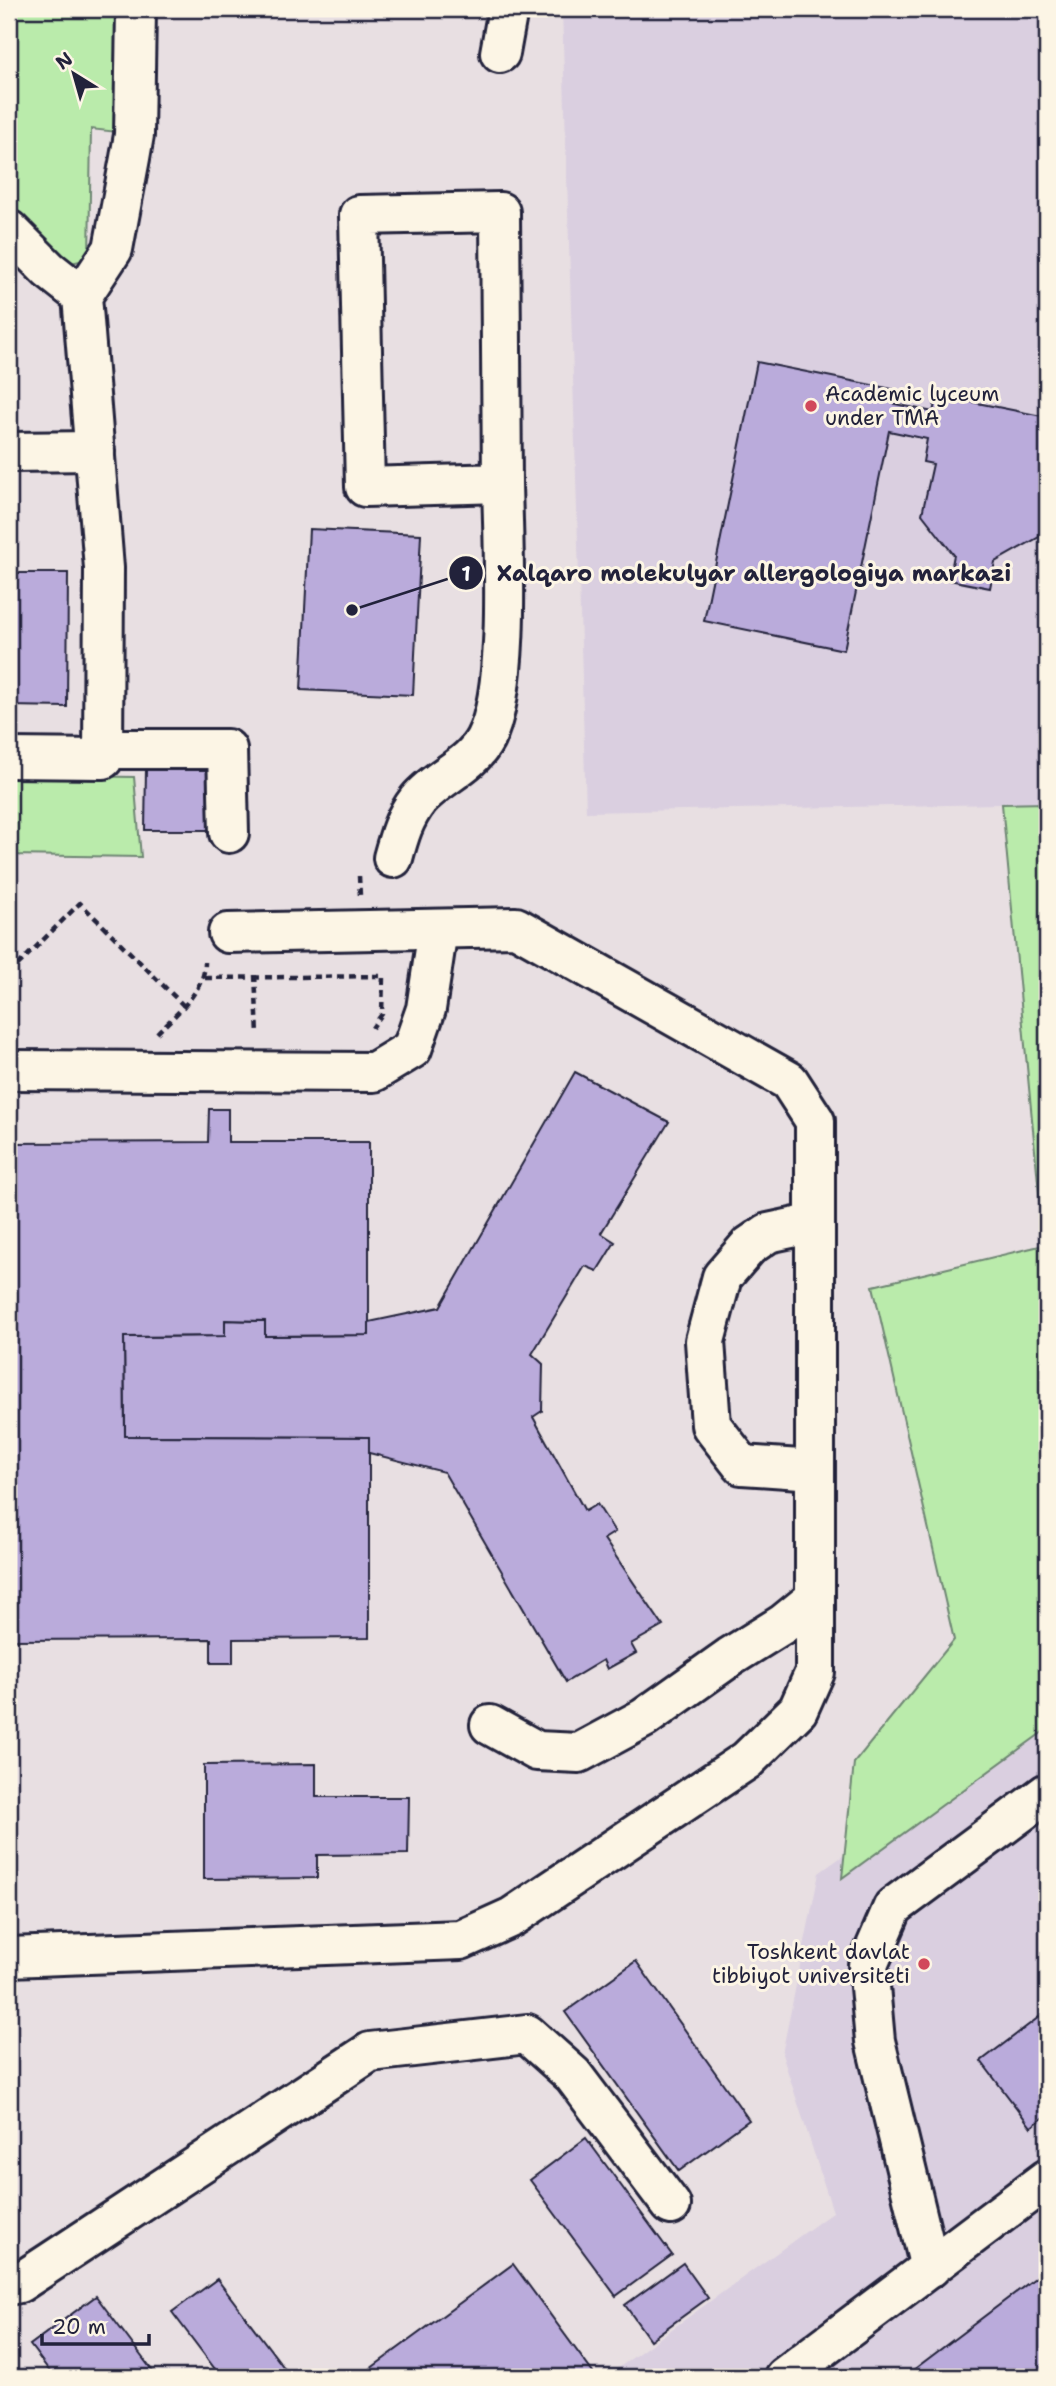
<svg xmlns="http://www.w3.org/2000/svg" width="1056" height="2386" viewBox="0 0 1056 2386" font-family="'Shantell Sans',sans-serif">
  <rect width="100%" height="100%" fill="#e8dfe2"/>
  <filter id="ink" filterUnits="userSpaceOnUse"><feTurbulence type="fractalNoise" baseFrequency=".0143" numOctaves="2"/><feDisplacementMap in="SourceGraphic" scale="14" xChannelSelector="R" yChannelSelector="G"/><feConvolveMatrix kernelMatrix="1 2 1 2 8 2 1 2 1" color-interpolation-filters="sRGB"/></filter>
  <g filter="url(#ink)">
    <g fill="#dacfe0">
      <polygon points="562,9 1047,9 1047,803 586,812"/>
      <polygon points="1047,1709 1047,2377 606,2377 833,2212 782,2054 819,1873"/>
    </g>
    <g fill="#baebab" stroke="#6e8673" stroke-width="2">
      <polygon points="9,9 121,9 117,132 91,129 89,259 71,263 57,258 9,208"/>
      <polygon points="9,775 134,777 141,857 9,855"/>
      <polygon points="1047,803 1047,1729 842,1878 854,1763 954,1640 873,1286 1044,1245 1002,804"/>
    </g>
    <g fill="#baabdb" stroke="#22223b" stroke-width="2">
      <polygon points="757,362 897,390 895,404 933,412 937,395 1047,417 1047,498 1039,537 995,562 990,588 949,580 954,555 922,514 933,464 923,462 927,439 889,431 844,650 704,621"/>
      <polygon points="309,529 421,534 413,695 301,690"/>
      <polygon points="9,573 68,573 67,707 9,706"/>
      <polygon points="146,769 211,769 211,830 145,830"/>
      <polygon points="575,1072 669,1122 601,1233 615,1242 597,1271 585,1266 532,1354 543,1364 542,1411 533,1417 585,1511 597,1504 615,1532 604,1539 663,1626 631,1644 636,1653 607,1669 603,1660 566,1682 444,1472 369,1453 369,1437 125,1436 124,1337 225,1336 225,1320 265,1321 265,1336 369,1335 369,1322 440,1307"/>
      <polygon points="209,1109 228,1109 228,1142 369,1142 369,1335 265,1336 265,1321 225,1320 225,1336 124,1337 125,1436 369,1437 369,1638 233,1639 233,1663 211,1663 211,1639 9,1640 9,1143 208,1142"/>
      <polygon points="316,1764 316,1797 409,1797 408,1854 317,1855 317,1878 204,1879 204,1765"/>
      <polygon points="636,1961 749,2120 679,2171 565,2012"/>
      <polygon points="1047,2011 1047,2115 1031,2127 981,2061"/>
      <polygon points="586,2138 672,2255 616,2296 530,2180"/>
      <polygon points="683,2263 708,2298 650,2340 625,2305"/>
      <polygon points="513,2264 596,2377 359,2377"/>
      <polygon points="1047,2269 1047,2371 1039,2377 904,2377"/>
      <polygon points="217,2279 291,2377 221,2377 172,2312"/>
      <polygon points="96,2296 157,2377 54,2377 30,2345"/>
    </g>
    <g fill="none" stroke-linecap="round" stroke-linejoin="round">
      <defs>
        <g id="minor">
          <polyline points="500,53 508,9"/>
          <polygon points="500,212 502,483 365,487 359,215"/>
          <polyline points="9,230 49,270 82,296"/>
          <polyline points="9,452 95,451"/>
          <polyline points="103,749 227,749 229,833"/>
          <polyline points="9,758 103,759 104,568 82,296 113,249 130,158 134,135 136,9"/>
          <path d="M393,858C399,836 404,818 418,800C437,777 471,766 485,739C512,689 503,542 502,483"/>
          <polyline points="9,1070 374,1072 412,1049 426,1009 438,929"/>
          <polyline points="815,1223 768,1233 749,1246 722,1277 705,1341 711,1425 742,1465 815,1470"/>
          <polyline points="490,1725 537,1751 579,1753 644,1718 730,1657 783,1624 815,1598"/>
          <polyline points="9,1957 461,1940 512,1917 747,1760 798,1710 815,1672 815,1121 789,1081 516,927 228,933"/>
          <polyline points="930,2268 875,2041 868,1965 893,1907 1047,1793"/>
          <polyline points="9,2285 19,2283 370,2052 527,2034 573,2075 671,2205"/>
          <polyline points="784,2377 1047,2179"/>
        </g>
      </defs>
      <use href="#minor" stroke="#22223b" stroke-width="44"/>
      <g stroke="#22223b" stroke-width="4.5" stroke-dasharray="7 5" stroke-linecap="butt">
        <polyline points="359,876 360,896"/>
        <polyline points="9,974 80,903 184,1006"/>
        <polyline points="255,975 258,1034"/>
        <polyline points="205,978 383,976 382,1014 372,1028"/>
        <path d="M157,1033C177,1013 205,991 205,962"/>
      </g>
      <use href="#minor" stroke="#fcf5e5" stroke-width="38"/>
    </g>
  </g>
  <g fill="#d1495b" stroke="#fcf5e5" stroke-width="2.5">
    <circle cx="811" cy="406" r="7"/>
    <circle cx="924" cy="1964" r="7"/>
  </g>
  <g text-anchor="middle" stroke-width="6" stroke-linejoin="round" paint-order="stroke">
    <g font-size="21" fill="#22223b" stroke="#fcf5e5" text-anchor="start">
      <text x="825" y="401">Academic lyceum<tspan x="825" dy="24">under TMA</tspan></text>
      <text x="910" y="1959" text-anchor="end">Toshkent davlat<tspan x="910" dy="24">tibbiyot universiteti</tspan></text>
    </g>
  </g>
  <path fill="none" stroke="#22223b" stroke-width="2.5" d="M352 610L466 573"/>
  <g fill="#22223b" stroke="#fcf5e5" stroke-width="2.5">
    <circle cx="352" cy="610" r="7"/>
    <circle cx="466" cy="573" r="18"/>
  </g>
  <g font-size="21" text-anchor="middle" font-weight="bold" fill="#fff">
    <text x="466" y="581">1</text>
  </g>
  <g font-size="23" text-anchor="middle" font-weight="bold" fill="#22223b" stroke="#fcf5e5" stroke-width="6" stroke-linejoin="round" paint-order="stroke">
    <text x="754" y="581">Xalqaro molekulyar allergologiya markazi</text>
  </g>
  <rect width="1056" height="2386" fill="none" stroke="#fcf5e5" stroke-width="35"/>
  <rect x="18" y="18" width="1021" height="2351" fill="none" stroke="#22223b" stroke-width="2.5" filter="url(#ink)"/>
  <g transform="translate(74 74) rotate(323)" stroke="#fcf5e5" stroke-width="5" paint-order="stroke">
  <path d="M0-5L12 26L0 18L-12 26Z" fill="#22223b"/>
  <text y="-10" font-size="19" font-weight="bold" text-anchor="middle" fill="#22223b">N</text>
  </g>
  <path d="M42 2334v10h107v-10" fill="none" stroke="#22223b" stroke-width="3.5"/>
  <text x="52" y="2334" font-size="21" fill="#22223b" stroke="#fcf5e5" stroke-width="5" paint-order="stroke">20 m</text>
</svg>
